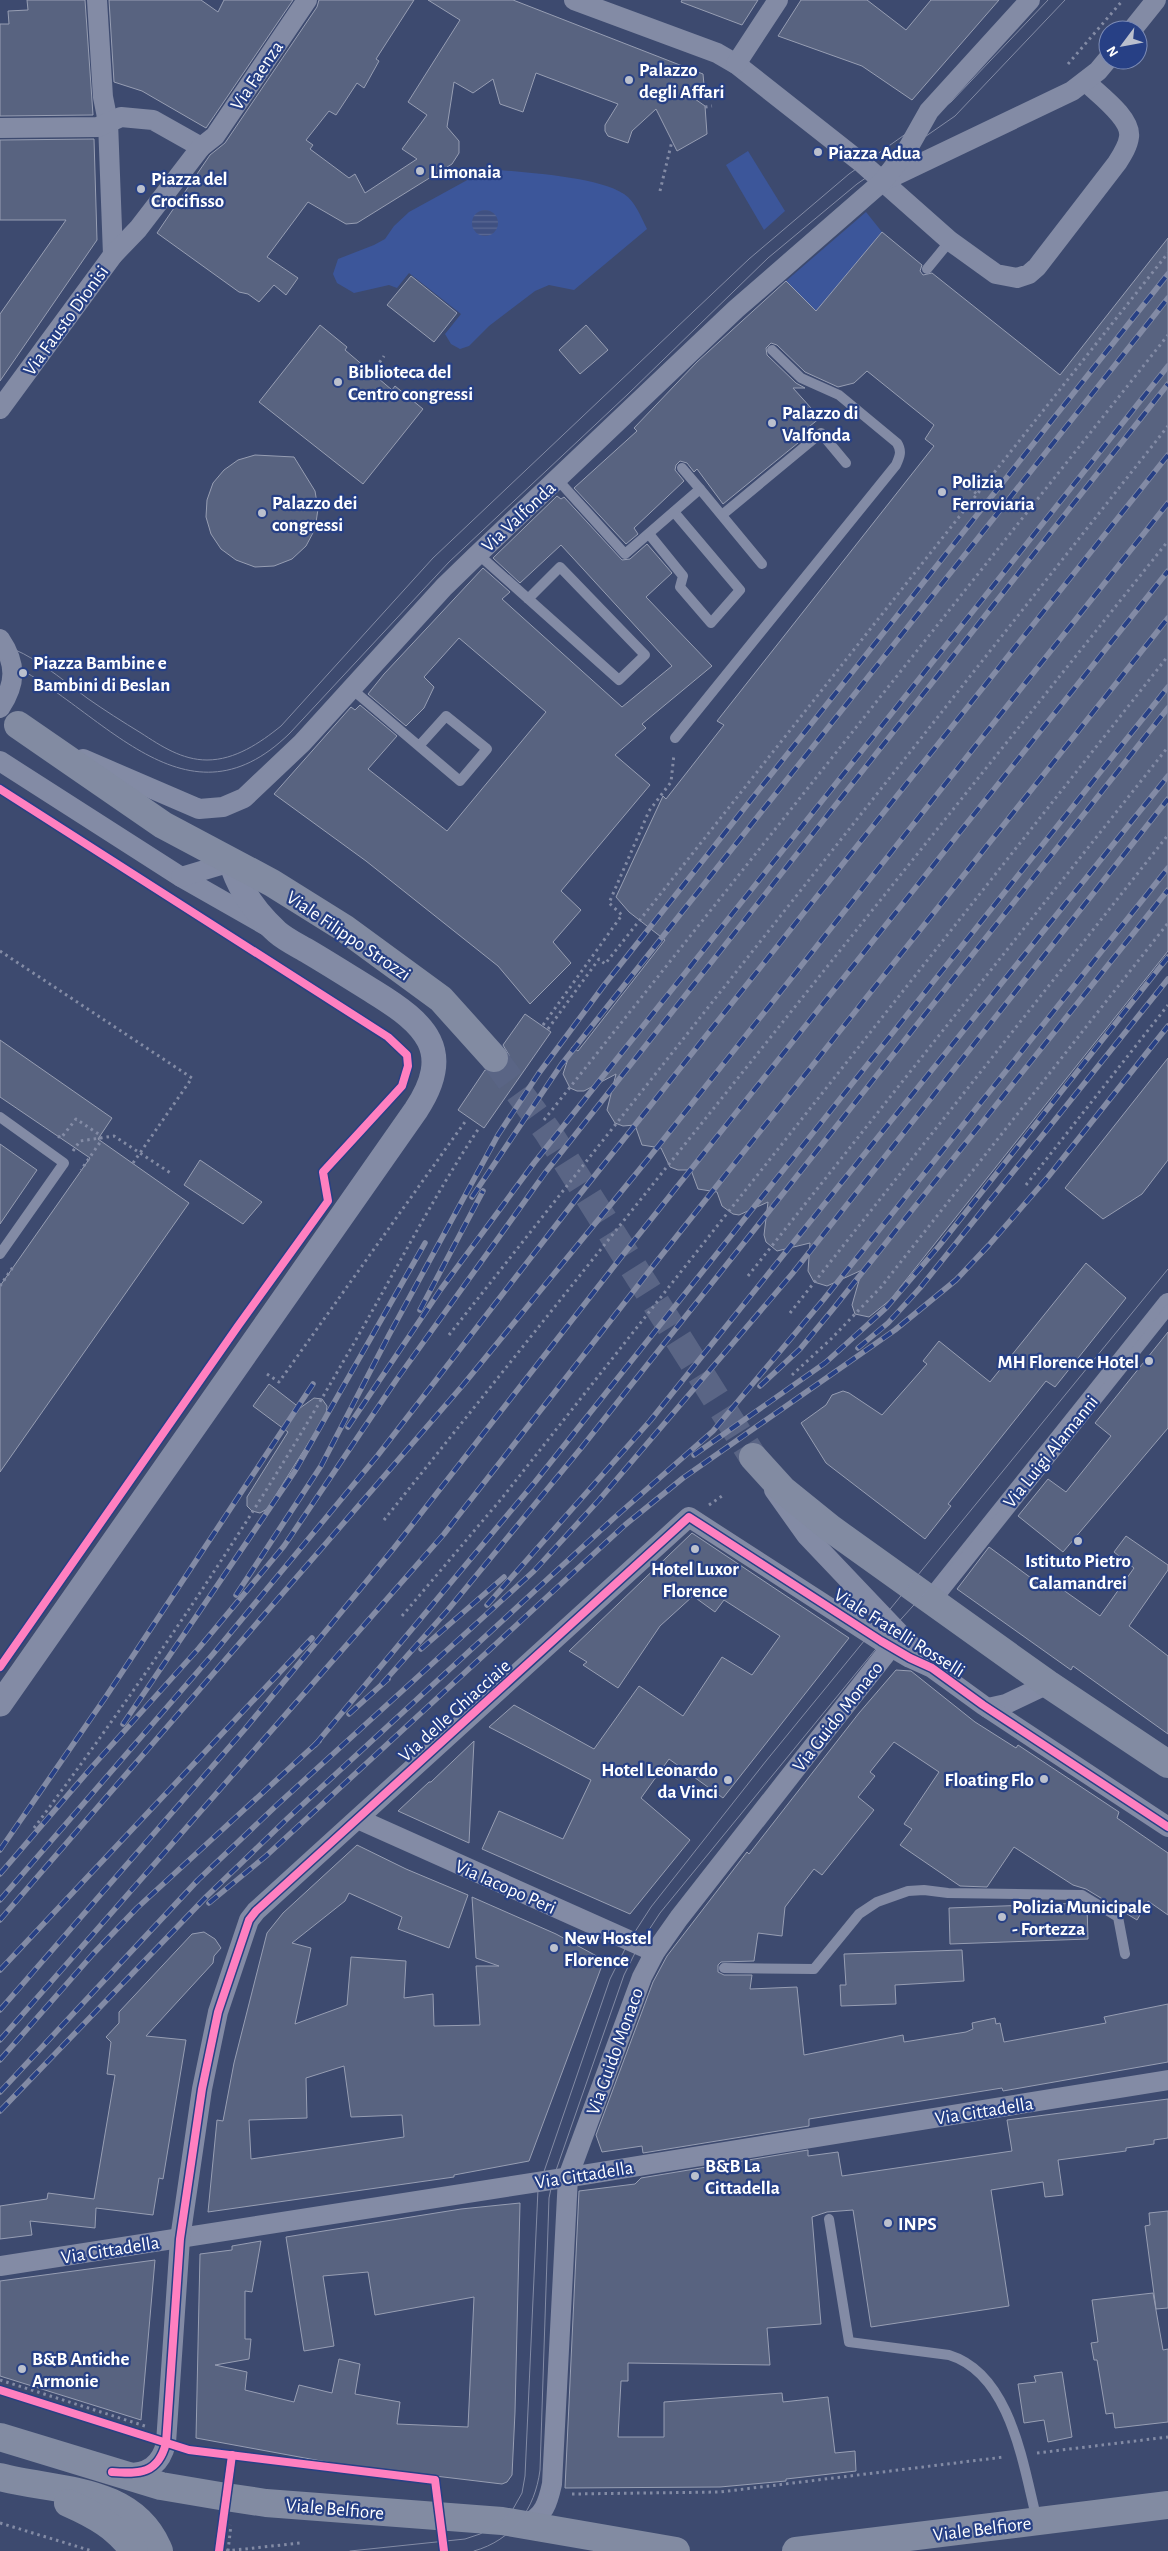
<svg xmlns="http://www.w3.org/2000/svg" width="1168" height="2551" viewBox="0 0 1168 2551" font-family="'Alegreya Sans',sans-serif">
  <defs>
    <pattern id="water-rules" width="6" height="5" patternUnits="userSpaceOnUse" patternTransform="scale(1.25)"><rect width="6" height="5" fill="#3f5081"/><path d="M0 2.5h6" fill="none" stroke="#5c6a94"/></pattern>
  </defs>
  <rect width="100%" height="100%" fill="#3d4a6f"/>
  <g fill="#3c569a">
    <polygon points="748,151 785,211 764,230 726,165"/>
    <path d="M499,170C531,173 598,177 624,194C635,201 641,217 647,229L574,290L549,285L535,291L489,326L469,346L460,349L451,344L445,334L461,314L409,273L397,288L389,285L354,293L337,283L333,274L338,259L374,245L385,239L394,226L409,212L471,178Z"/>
    <polygon points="866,212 882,232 816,311 786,281"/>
  </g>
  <circle fill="url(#water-rules)" cx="485" cy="223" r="13"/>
  <g fill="#586380" stroke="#979eb3" fill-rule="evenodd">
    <polygon points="27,0 85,0 93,115 0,116 0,24 9,24 8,11 28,10"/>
    <polygon points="109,0 201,0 218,12 224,0 293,0 206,128 142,91 114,82"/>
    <polygon points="319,0 414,0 376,59 379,61 364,88 357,83 336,115 329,111 306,140 313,145 310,149 349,178 355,174 365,193 417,159 402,149 427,115 408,102 460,20 428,0 513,0 703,74 704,85 695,99 705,106 707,134 677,151 656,109 632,131 628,143 608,136 605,131 605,125 618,104 536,73 523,112 500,104 493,79 473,93 454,82 447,127 459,141 459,153 452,164 357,223 346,224 308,202 267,257 298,278 286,295 274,285 259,302 248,294 239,292 157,233 210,155 225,143 317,7"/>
    <polygon points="682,0 758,0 742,25 681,2"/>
    <polygon points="801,0 867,0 906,30 931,0 999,0 912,100 862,66 778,36"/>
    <polygon points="94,139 97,240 0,381 0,314 66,220 0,220 0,140"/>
    <polygon points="882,232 922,265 920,271 923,275 932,273 1060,375 1168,238 1168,951 890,1300 869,1317 855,1314 852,1305 862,1270 827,1286 814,1282 808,1271 810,1243 777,1251 766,1242 764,1235 768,1202 739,1215 733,1214 722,1206 717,1192 698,1189 691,1170 678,1170 670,1167 661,1148 642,1145 635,1125 623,1126 615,1123 607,1110 616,1074 584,1091 577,1091 570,1088 563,1074 572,1047 578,1051 665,940 629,912 616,897 663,796 666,799 724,725 717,721 934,446 925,439 934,425 867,371 854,383 838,387 805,372 777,345 771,343 766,348 767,355 796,383 805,388 793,388 820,418 805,430 809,434 723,504 697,469 694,472 687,463 680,461 676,465 675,470 684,481 634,528 638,534 626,544 574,488 637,431 634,428 697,362 786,281 816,311"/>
    <polygon points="411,276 457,313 434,342 387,305"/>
    <polygon points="320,325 347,347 345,350 392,390 395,386 423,409 363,484 259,402"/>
    <polygon points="586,325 608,350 580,374 559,350"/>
    <polygon points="255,455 294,457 315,491 318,509 315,529 306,546 292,559 274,566 255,567 236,560 221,549 211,534 206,517 207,500 213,483 224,470 238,460"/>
    <polygon points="557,496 561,499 564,497 622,560 630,559 647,544 672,573 646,597 712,666 642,724 646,728 615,755 650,785 561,891 581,910 553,942 571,963 530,1004 498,966 366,861 274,794 351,707 355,710 360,705 397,736 368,769 447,831 546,712 459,638 424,677 434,687 424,708 406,726 368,694 384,674 483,568 510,592 502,599 622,707 672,666 561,545 520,583 493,558"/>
    <polygon points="525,1014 551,1032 484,1128 458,1110 485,1070 497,1073 505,1069 509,1062 509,1055 503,1045"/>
    <polygon points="0,1040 112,1118 98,1139 189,1203 0,1472 0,1286 90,1158 0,1097"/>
    <polygon points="1168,1058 1168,1160 1142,1194 1103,1219 1065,1188"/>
    <polygon points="0,1144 37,1170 0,1224"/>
    <polygon points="200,1160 262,1202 243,1224 184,1185"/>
    <polygon points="1086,1263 1126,1298 1055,1387 1046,1381 948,1504 951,1506 925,1539 826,1463 801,1423 826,1405 832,1395 843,1391 849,1393 882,1415 927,1364 923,1361 939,1341 990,1382"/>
    <polygon points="1168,1332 1168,1428 1063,1552 1018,1516 1048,1479 1066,1492 1111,1436 1095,1423"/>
    <polygon points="269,1384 300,1408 314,1398 322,1399 327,1406 326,1415 267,1509 260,1513 252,1511 247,1506 247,1497 288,1432 253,1406"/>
    <polygon points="692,1533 849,1638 723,1798 669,1759 641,1798 690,1840 630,1914 482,1849 499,1811 563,1839 591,1780 489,1727 514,1705 594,1749 639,1686 683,1716 722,1657 752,1675 780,1636 724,1600 715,1612 693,1596 660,1626 618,1688 583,1665 587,1662 569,1651"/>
    <polygon points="1126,1536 1168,1565 1168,1570 1129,1626 1168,1656 1168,1734 1073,1666 1071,1670 957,1589 989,1547 1046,1589 1052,1582 1100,1616 1134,1568 1114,1552"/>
    <polygon points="896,1670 911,1671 975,1722 1016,1748 1018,1745 1119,1812 1117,1818 1168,1853 1168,1915 1148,1901 1137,1920 1086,1889 1073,1885 1014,1847 987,1887 960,1886 900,1845 912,1829 904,1824 939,1772 894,1742 870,1772 875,1776 858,1797 874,1810 822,1875 814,1869 785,1907 782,1936 758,1933 754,1961 721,1962 718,1965 718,1972 724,1975 752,1975 750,1989 797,1987 804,2055 903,2035 904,2042 966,2032 973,2029 972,2023 995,2018 996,2024 1000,2023 1004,2042 1106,2023 1104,2017 1168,2004 1168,2062 1003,2091 1002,2088 809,2119 809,2126 643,2153 642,2146 602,2152 596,2135 653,1982 667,1956 747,1852 749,1854 859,1713"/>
    <polygon points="474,1741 469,1843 398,1811 429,1782 431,1782"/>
    <path d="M357,1845L406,1869L468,1895L449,1948L398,1929L402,1917L349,1893L345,1901L292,1943L311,1948L295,2024L347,2005L351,1957L406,1961L404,1998L433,1994L434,2026L480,2025L476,1966H499L476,1958L472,1897L556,1934L604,1960L529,2161L454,2175V2177L208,2212L217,2120L223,2121L234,2063L267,1933L283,1913ZM344,2066L351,2117L402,2115L404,2137L251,2159L249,2120L307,2118L306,2078Z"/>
    <polygon points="1082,1903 1087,1906 1088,1939 950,1944 949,1908"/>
    <polygon points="204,1932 215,1939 221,1948 214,1956 213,1963 146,2036 186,2040 163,2179 159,2178 153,2215 96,2208 95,2228 30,2221 32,2235 0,2239 0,2206 47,2199 48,2193 94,2199 115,2075 107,2074 111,2042 106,2037 119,2023 119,2012 192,1934"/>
    <polygon points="962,1950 964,1981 895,1985 896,2004 841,2006 840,1985 846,1985 844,1954"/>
    <polygon points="1168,2099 1168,2138 1154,2140 1154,2144 1126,2148 1126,2151 1058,2160 1063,2195 1045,2197 1043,2182 991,2190 1009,2306 871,2327 853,2210 827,2212 812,2217 821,2324 767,2328 770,2365 628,2363 628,2381 621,2381 618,2437 664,2437 664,2402 782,2393 783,2402 828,2397 835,2453 855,2451 856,2471 786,2479 786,2481 720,2487 565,2488 579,2191 635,2184 641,2178 808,2150 808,2156 838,2152 842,2176 1012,2151 1007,2120"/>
    <polygon points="520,2203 515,2412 512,2475 507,2482 502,2484 343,2465 196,2438 200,2254 232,2250 232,2246 261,2241 252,2292 245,2291 245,2339 251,2339 249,2359 215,2365 247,2372 245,2390 294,2402 299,2385 332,2393 339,2359 360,2364 355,2394 400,2402 397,2424 468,2427 474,2297 375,2315 368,2272 323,2276 334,2346 304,2351 286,2237 461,2209"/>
    <polygon points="1168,2211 1168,2308 1156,2309 1145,2226 1150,2225 1149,2213"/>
    <polygon points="155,2260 141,2420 0,2376 0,2281"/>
    <polygon points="1153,2293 1163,2350 1168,2349 1168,2422 1115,2428 1113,2413 1106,2414 1097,2360 1094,2360 1091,2343 1098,2342 1092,2300"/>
    <polygon points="1062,2372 1072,2437 1048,2442 1044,2420 1024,2423 1018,2384 1036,2382 1034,2376"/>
  </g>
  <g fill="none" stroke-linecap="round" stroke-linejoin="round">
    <polyline stroke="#5a6585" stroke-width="28" stroke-dasharray="28 14" stroke-linecap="butt" points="494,1058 548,1132 753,1457"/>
    <g stroke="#838ba5" stroke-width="3" stroke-dasharray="2.5 4" stroke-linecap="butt">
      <polyline points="1068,64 1123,0"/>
      <polyline points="705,107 712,106"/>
      <polyline points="660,191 672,141"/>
      <polyline points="372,373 384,356"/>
      <polyline points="969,488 977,494"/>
      <polyline points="961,498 969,504"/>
      <polyline points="0,951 192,1078 158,1127"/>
      <polyline points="543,1025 622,915 609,903 649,811 671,782 674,754"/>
      <polyline points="548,1029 599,959 605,964 1168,253"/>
      <polyline points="544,1120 1168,335"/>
      <polyline points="58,1136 61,1138 76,1119 100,1135 101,1141 81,1170"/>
      <polyline points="73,1151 80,1141 114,1136 172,1174"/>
      <polyline points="1026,1185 1168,1005"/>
      <polyline points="748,1276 1168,747"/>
      <polyline points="0,1286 13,1267"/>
      <polyline points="790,1313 1168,835"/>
      <polyline points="449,1335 1168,426"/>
      <polyline points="267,1374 279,1382 467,1119"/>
      <polyline points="792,1375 831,1339 881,1287 1168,923"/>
      <polyline points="709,1505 722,1496"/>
      <polyline points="384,1520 1168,541"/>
      <polyline points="402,1616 502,1498 1168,656"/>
      <path d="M34,1828C145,1679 250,1524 343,1362C389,1284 429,1203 479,1128"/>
      <polyline points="0,2380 145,2426"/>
      <polyline points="1037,2453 1168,2437"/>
      <polyline points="572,2494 720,2492 1004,2457"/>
      <polyline points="0,2523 92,2551"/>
      <polyline points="226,2551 300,2543"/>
      <polyline points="228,2551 231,2525"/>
    </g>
    <g stroke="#838ba5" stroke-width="10">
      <polyline points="927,269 950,241"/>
      <polyline points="682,468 700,489"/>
      <polyline points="557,479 625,554 700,489 762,564"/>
      <polyline points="722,515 821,433 846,463"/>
      <polyline points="649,534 683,576 680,587 711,623 740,590 674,512"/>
      <polyline points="478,554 619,680 645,655 560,567 528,599"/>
      <polyline points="351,688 360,696 460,781 487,749 446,716 419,746"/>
      <path d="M675,738L896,465C900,456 902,451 897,443L839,395L801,378L772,350"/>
      <polyline points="0,1117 64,1163 0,1254"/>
      <polyline points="724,1968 814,1969 859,1914 877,1902 908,1891 924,1890 948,1893 1082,1895 1118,1917 1125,1954"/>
      <path d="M829,2219L849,2342L949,2355C1011,2374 1023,2465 1037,2520"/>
    </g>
    <g stroke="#838ba5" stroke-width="20">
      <polyline points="97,0 103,97 108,122 113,255"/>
      <path d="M574,0L717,53L736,64L863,164L950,241L996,274L1017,278L1029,274L1037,267L1117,163C1122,155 1128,146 1129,137C1132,118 1098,94 1086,82"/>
      <polyline points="1132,30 1156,0"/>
      <polyline points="736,64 778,0"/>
      <polyline points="0,128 98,127 121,117 153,120 201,147"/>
      <polyline points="888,179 1072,91 1098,71 1108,59"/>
      <polyline points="0,409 113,255 138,229 201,147 215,136 307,0"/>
      <path d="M0,639C17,664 16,684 0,708"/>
      <polyline points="83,759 199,809 223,807 244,798 302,743 444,587 478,554 736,309 882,182 907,150 929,111 1030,0"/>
      <polyline points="0,761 181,877 265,925"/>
      <polyline points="181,877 231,862"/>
      <polyline points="774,1490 806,1535 922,1657"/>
      <polyline points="931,1600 1168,1303"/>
      <polyline points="988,1708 1006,1704 1048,1684"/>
      <polyline points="358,1819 655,1952"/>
      <polyline points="0,2266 583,2175 1168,2080"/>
      <path d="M124,2473C147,2474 161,2465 166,2443L180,2239L202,2089L218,2012L249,1920L256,1911L689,1517L881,1641L910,1658L932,1668L983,1705L1168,1827"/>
      <path d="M525,2524C544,2517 548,2502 552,2484L568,2177L642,1977L655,1952L679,1918L891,1647"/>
    </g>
    <path stroke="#838ba5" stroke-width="25" d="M0,1704L416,1110C455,1051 426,1024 374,992C353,979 331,965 309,952C299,946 286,940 277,932C256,913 239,889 231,862"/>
    <g stroke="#828ba2" stroke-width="28">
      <polyline points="18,725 163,825 272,883 344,928 441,999 494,1058"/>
      <polyline points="753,1457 783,1490 830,1528 1048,1684 1168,1764"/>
      <polyline points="0,2437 161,2486 226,2497 266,2503 502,2521 676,2551"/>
      <path d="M0,2477C57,2492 133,2486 159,2551"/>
      <path d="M68,2503C95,2515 117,2527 134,2551"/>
      <polyline points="796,2551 1168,2505"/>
    </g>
    <g stroke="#838ba5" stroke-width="1">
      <path d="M0,644C33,654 60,678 87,698C104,710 123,722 141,733C161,746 182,760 207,760C235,760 260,743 281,726L433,558L749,259L849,174L951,102L1048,0"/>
      <path d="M0,659C98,701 182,839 290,733L449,562L628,394L768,258L857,184L955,116L1065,0"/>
      <polyline points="350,2551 465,2539 480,2534 502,2521 513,2509 522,2493 525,2476 538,2189 610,1979 629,1941 651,1907 766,1761 1168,1269"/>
      <path d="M474,2551C513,2540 535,2509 540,2470L549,2198L553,2179L624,1975L639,1945L660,1913L893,1628L1021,1487L1168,1303"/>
    </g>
    <defs>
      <g id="rail">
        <polyline points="472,1197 561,1065 1168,298"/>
        <polyline points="420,1310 483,1191"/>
        <polyline points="858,1348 888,1323 920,1288 1168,979"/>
        <polyline points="760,1386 800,1349 833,1309 1168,890"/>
        <polyline points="348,1427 441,1289 534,1163 1168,366"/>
        <polyline points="694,1455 825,1363 886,1308 939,1246 1168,957"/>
        <polyline points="236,1595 321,1466 389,1335 498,1135 539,1073 605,984 1168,274"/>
        <polyline points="487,1605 650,1421 1168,776"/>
        <polyline points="421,1649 504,1577"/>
        <polyline points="382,1684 447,1611 582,1447 1168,708"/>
        <polyline points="349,1714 388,1679"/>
        <polyline points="123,1724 295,1471 425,1243"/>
        <polyline points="315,1745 535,1482 1168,687"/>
        <polyline points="0,1850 105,1698 313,1384"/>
        <polyline points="0,1874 91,1768 199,1648 284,1546 397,1379 545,1173 1168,384"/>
        <polyline points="0,1900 213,1654 378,1455 577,1198 1168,455"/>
        <polyline points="209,1903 266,1856 625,1525 683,1478 895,1330 956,1280 989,1245 1048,1177 1168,1026"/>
        <polyline points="0,1920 463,1385 648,1159 1168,503"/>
        <polyline points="0,1970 312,1638"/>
        <polyline points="0,2010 245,1729 394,1548 633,1242 1168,571"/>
        <polyline points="0,2040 444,1534 657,1261 1168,618"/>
        <polyline points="0,2060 93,1954 137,1908 319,1741"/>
        <polyline points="0,2092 198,1880 278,1804 534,1571 599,1500 792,1274 1168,799"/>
        <polyline points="0,2111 207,1896 288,1818 614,1518 713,1431 824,1299 1168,868"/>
      </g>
    </defs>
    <use href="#rail" stroke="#838ba5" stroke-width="5.5"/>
    <use href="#rail" stroke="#274085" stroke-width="4" stroke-dasharray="11" stroke-linecap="butt"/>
    <polyline stroke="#838ba5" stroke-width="3" stroke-dasharray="2.5 4" stroke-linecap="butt" points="133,1163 158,1127"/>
    <defs>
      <g id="cycleway">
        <polyline points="0,789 388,1037 407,1055 408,1066 402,1086 323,1172 328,1201 238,1326 0,1667"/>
        <polyline points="0,2390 189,2450 435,2480 444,2551"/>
        <path d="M112,2472C140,2474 158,2474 166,2443L180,2239L202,2089L218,2012L249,1920L256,1911L689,1517L881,1641L910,1658L932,1668L983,1705L1168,1827"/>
        <polyline points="219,2551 232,2455"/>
      </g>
    </defs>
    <use href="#cycleway" stroke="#274085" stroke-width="11"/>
    <use href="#cycleway" stroke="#ff80c0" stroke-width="8"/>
  </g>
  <g fill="#bbc0cd" stroke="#274085" stroke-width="2">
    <circle cx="629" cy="80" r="5"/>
    <circle cx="818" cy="152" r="5"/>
    <circle cx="420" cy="171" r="5"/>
    <circle cx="141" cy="189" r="5"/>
    <circle cx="338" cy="382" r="5"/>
    <circle cx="772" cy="423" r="5"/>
    <circle cx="942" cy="492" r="5"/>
    <circle cx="262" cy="513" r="5"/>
    <circle cx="23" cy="673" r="5"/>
    <circle cx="1149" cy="1361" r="5"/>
    <circle cx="1078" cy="1541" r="5"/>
    <circle cx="695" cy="1549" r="5"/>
    <circle cx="1044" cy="1779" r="5"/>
    <circle cx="728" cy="1780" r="5"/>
    <circle cx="1002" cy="1917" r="5"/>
    <circle cx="554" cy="1948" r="5"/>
    <circle cx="695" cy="2176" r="5"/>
    <circle cx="888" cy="2223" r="5"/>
    <circle cx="22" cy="2369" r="5"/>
  </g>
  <g text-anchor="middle" stroke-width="4.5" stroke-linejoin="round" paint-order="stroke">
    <g font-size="19" font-weight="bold" fill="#fff" stroke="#274085" text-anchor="start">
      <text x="639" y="76">Palazzo<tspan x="639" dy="22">degli Affari</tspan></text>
      <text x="828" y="159">Piazza Adua</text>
      <text x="430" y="178">Limonaia</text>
      <text x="151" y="185">Piazza del<tspan x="151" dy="22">Crocifisso</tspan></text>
      <text x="348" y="378">Biblioteca del<tspan x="348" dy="22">Centro congressi</tspan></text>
      <text x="782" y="419">Palazzo di<tspan x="782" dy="22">Valfonda</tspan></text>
      <text x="952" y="488">Polizia<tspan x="952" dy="22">Ferroviaria</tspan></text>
      <text x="272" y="509">Palazzo dei<tspan x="272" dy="22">congressi</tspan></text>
      <text x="33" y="669">Piazza Bambine e<tspan x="33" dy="22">Bambini di Beslan</tspan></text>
      <text x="1139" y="1368" text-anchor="end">MH Florence Hotel</text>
      <text x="1078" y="1567" text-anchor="middle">Istituto Pietro<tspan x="1078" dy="22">Calamandrei</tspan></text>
      <text x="695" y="1575" text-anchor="middle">Hotel Luxor<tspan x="695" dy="22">Florence</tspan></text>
      <text x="718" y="1776" text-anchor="end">Hotel Leonardo<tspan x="718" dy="22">da Vinci</tspan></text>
      <text x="1034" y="1786" text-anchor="end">Floating Flo</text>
      <text x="1012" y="1913">Polizia Municipale<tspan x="1012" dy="22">- Fortezza</tspan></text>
      <text x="564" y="1944">New Hostel<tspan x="564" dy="22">Florence</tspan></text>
      <text x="705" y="2172">B&amp;B La<tspan x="705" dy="22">Cittadella</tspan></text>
      <text x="898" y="2230">INPS</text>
      <text x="32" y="2365">B&amp;B Antiche<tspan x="32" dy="22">Armonie</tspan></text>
    </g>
    <g font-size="19" fill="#fff" stroke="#274085">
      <text transform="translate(256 75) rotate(-56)" y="7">Via Faenza</text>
      <text transform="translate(65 320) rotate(-54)" y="7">Via Fausto Dionisi</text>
      <text transform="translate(518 516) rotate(-43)" y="7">Via Valfonda</text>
      <text transform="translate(349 935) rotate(34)" y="7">Viale Filippo Strozzi</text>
      <text transform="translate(1050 1451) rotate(-51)" y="7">Via Luigi Alamanni</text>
      <text transform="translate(900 1632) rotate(32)" y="7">Viale Fratelli Rosselli</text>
      <text transform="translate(454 1710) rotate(-42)" y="7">Via delle Ghiacciaie</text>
      <text transform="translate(837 1716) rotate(-52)" y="7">Via Guido Monaco</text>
      <text transform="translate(506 1886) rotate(24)" y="7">Via Iacopo Peri</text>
      <text transform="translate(614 2051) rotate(-70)" y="7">Via Guido Monaco</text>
      <text transform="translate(984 2110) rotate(-9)" y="7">Via Cittadella</text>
      <text transform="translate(584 2174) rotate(-9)" y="7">Via Cittadella</text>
      <text transform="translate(110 2249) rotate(-9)" y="7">Via Cittadella</text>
      <text transform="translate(335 2508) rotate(5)" y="7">Viale Belfiore</text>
      <text transform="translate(982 2528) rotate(-7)" y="7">Viale Belfiore</text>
    </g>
  </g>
  <g transform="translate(1123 45) rotate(238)"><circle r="24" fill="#274085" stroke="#7d8cb6"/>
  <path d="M0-4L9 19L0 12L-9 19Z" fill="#bbc0cd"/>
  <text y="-8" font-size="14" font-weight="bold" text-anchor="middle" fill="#ffffff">N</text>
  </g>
</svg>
